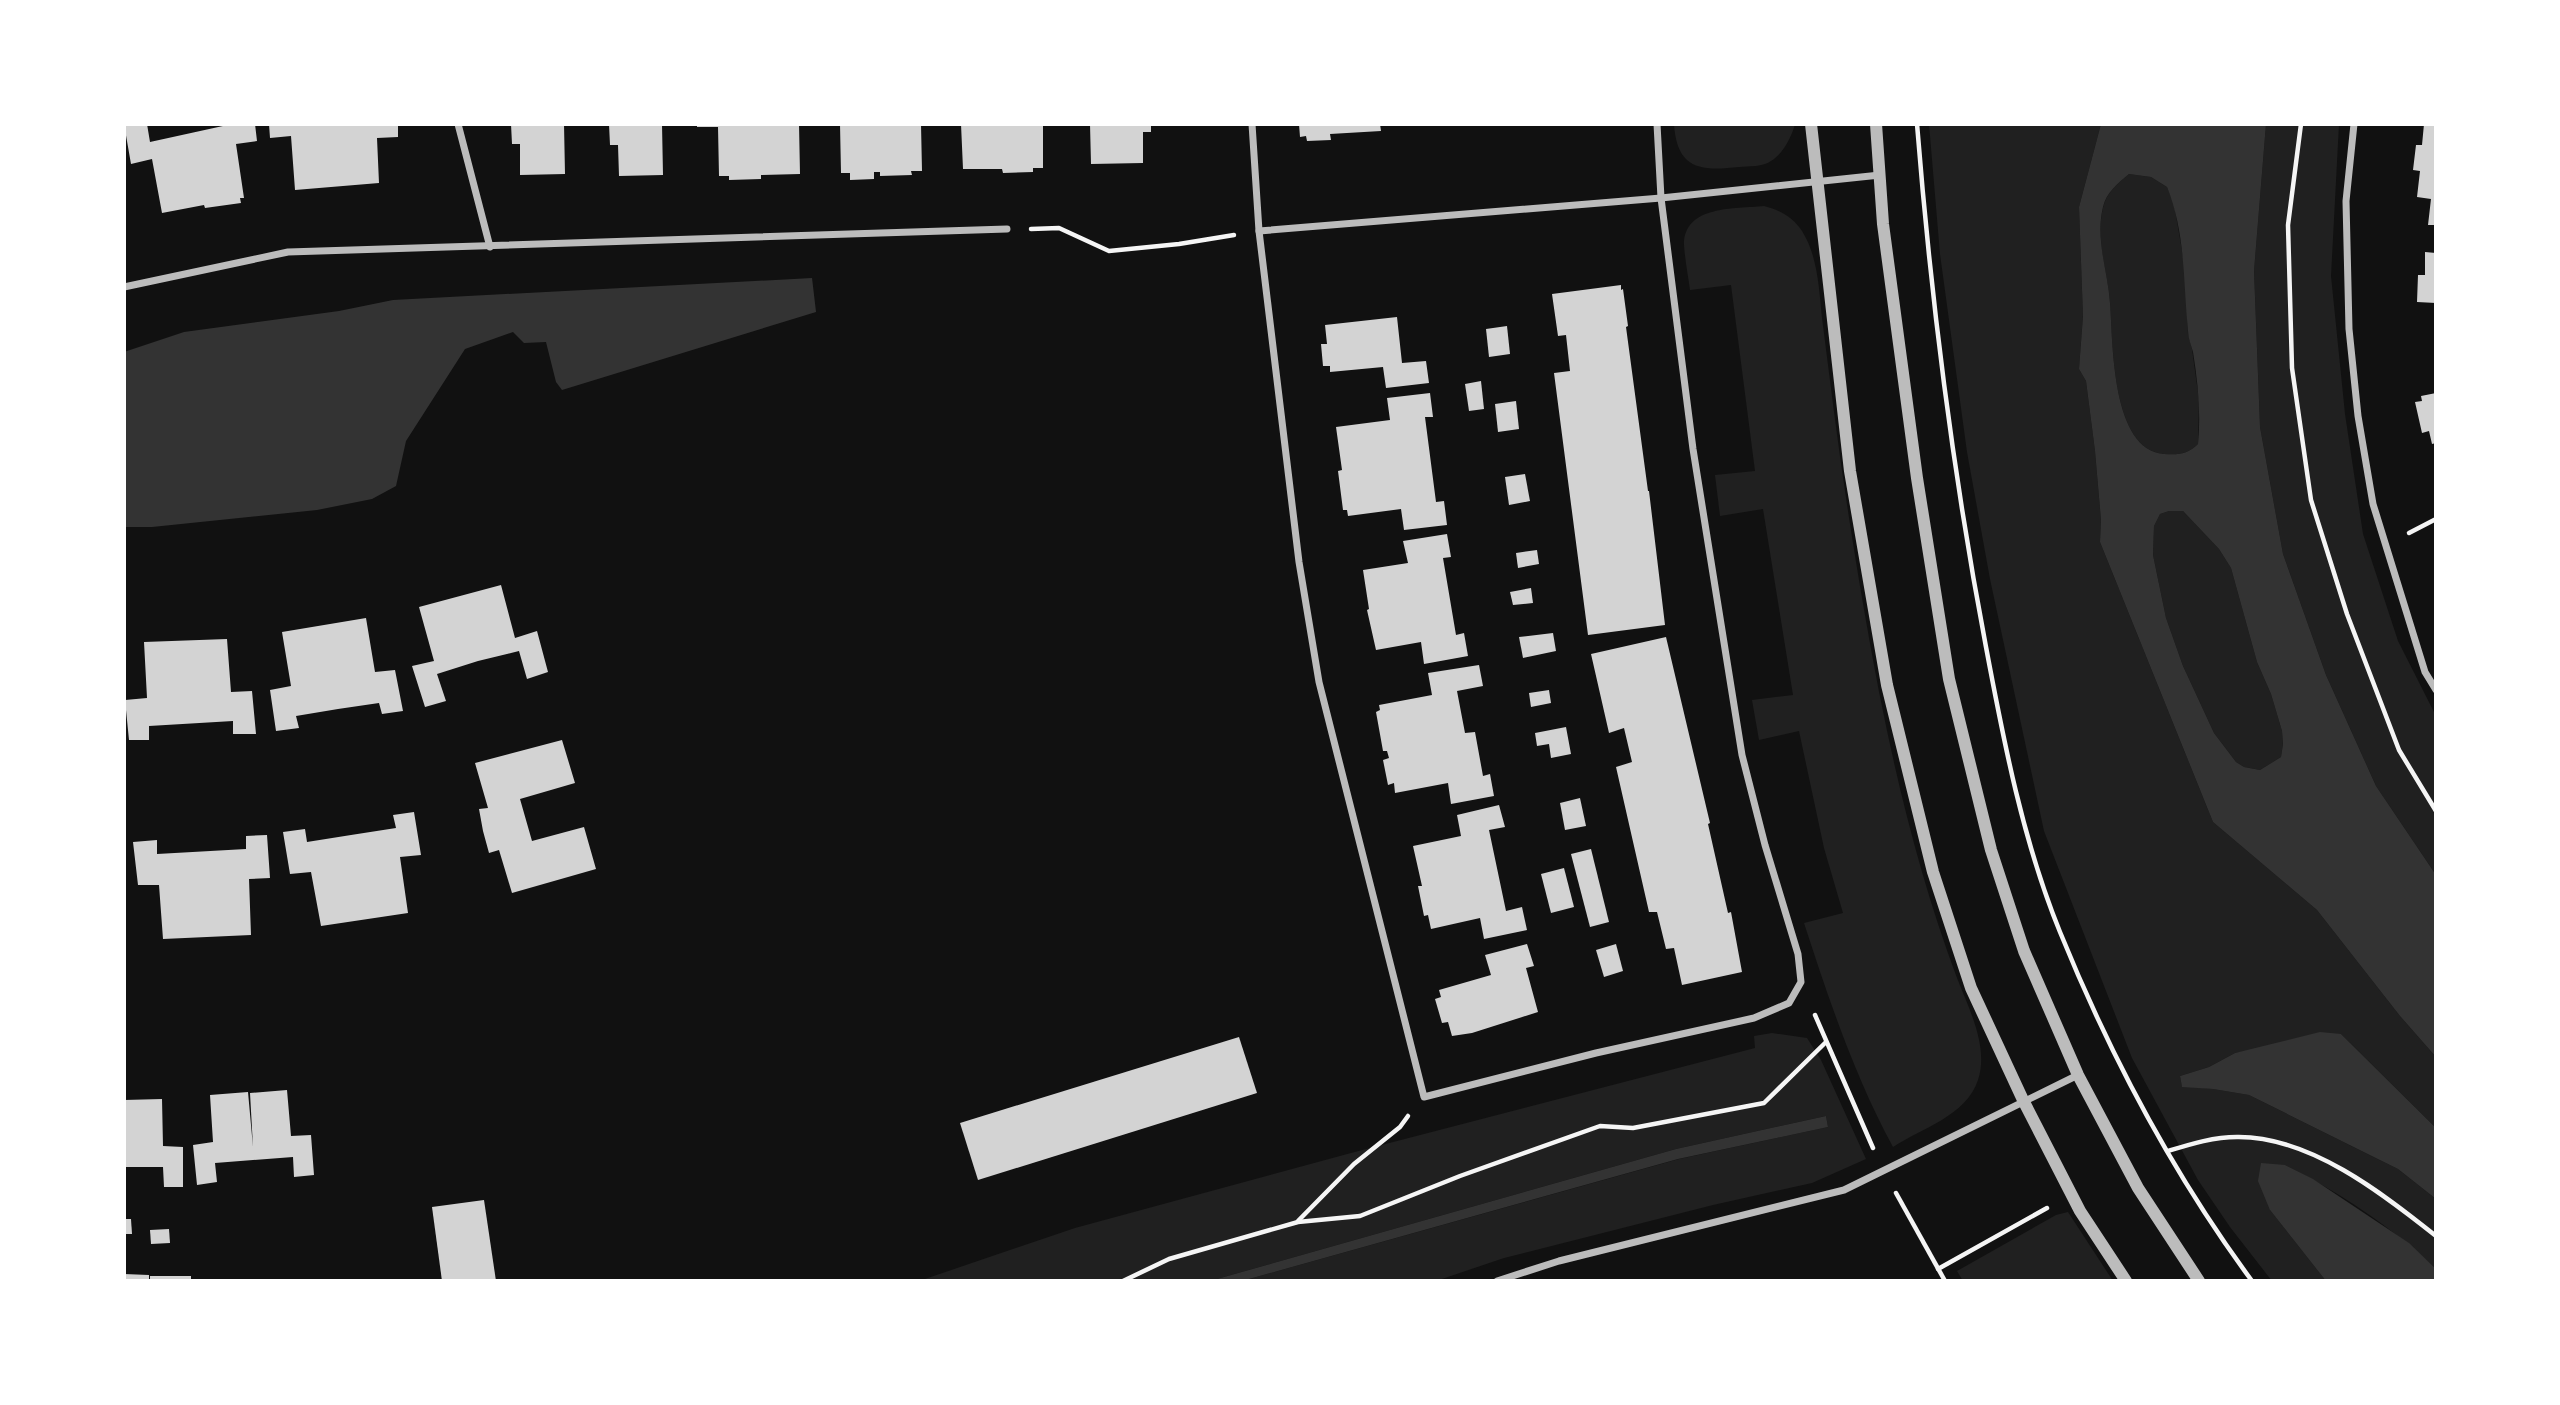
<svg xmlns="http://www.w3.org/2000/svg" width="2560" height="1405" viewBox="0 0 2560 1405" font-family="'Alegreya Sans',sans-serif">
  <rect width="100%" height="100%" fill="#111"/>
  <g fill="#202020">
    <path d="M1674,124H1795C1792,136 1783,154 1771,161C1763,167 1749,166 1739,167C1701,171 1677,170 1674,124Z"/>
    <path d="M1929,124H2101L2079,207L2083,316L2079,369L2086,381L2095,451L2101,520L2100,542L2213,822L2317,910L2400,1016L2436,1057V1128L2341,1034L2235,1053L2209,1067L2180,1076L2182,1086L2213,1089L2249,1095L2398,1169L2436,1199V1269C2392,1227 2339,1192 2285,1165L2270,1210L2326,1281H2272L2230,1227L2198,1180L2132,1058L2044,831L1990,579L1967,452L1940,254Z"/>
    <polygon points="2266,124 2339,124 2331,276 2345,414 2363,534 2398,641 2436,716 2436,875 2376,786 2326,675 2283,554 2260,427 2254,271"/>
    <path d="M2129,174L2151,177L2167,187L2174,204L2185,268L2188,334L2192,349L2199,400L2198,444C2188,454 2179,455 2164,454C2111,450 2113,342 2110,304C2108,271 2095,241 2103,208C2106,193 2118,183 2129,174Z"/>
    <path d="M1764,206C1780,210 1793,217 1802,231C1818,256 1819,290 1822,318C1826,349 1830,381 1834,412C1843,482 1854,552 1866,621C1887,742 1914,863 1957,978C1969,1009 1989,1047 1978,1080C1966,1116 1922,1128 1893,1147C1855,1077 1829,1000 1804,923L1843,913L1824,848L1799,731L1759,740L1752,700L1793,695L1763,509L1720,516L1715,475L1755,471L1731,285L1690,290C1688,275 1685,260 1684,245C1684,205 1735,209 1764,206Z"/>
    <polygon points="2169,511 2183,511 2219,549 2231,568 2257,662 2271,694 2282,731 2283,744 2281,757 2260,770 2244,767 2236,762 2214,733 2183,666 2166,618 2153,555 2154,526 2160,514"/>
    <polygon points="1772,1033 1807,1038 1821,1060 1866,1159 1812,1183 1713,1205 1504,1258 1436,1281 1242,1281 1679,1159 1828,1127 1826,1116 1676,1149 1210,1281 919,1281 1075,1228 1351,1153 1755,1048 1754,1036"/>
    <polygon points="2068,1212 2113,1281 1963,1281 1957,1271 2056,1215"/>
  </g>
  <g fill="#333" fill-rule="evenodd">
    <path d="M2101,124H2266L2254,271L2260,427L2283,554L2326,675L2376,786L2436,875V1057L2400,1016L2317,910L2213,822L2100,542L2101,520L2095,451L2086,381L2079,369L2083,316L2079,207ZM2129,174L2151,177L2167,187C2186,234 2183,282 2188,331C2188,338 2191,345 2193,352C2198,383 2201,413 2198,444C2188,454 2179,455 2164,454C2111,450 2113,342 2110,303C2108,271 2095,240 2103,207C2106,193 2118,183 2129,174ZM2169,511H2183L2219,549L2231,568L2257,662L2271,694L2282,731L2283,744L2281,757L2260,770L2244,767L2236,762L2214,733L2183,666L2166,618L2153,555L2154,526L2160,514Z"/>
    <polygon points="812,278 816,312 562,390 556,382 546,342 524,343 513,332 465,349 406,441 396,486 372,499 317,510 152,527 124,527 124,352 184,332 339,311 393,300"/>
    <polygon points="2320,1032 2341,1034 2436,1128 2436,1199 2398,1169 2249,1095 2213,1089 2182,1087 2180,1076 2209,1067 2235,1053"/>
    <polygon points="1826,1116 1828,1127 1678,1159 1242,1281 1210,1281 1676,1149"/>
    <polygon points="2261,1163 2285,1165 2313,1179 2409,1243 2436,1269 2436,1281 2326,1281 2270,1210 2258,1181"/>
  </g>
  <g fill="#d3d3d3">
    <polygon points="124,124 147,124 150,142 232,124 255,124 257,141 236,144 244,198 240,198 241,203 205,208 204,205 162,213 152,159 131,164"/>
    <polygon points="269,124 398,124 398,137 377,138 379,183 295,190 291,136 270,138"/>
    <polygon points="511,124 564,124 565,174 520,175 520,144 512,144"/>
    <polygon points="609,124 662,124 663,175 619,176 618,145 610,145"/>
    <polygon points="697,124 799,124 800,174 761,175 761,179 729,180 729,176 719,176 718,127 697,127"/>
    <polygon points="840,124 921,124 922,171 911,171 912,175 880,176 880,172 874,172 874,179 850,180 850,173 841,173"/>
    <polygon points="961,124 1043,124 1043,168 1033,168 1033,172 1003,173 1002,169 963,169"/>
    <polygon points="1090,124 1151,124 1151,132 1143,132 1143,163 1091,164"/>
    <polygon points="1299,124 1380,124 1381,131 1330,134 1331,140 1307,141 1306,136 1300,137"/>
    <polygon points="2424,124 2436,124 2436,225 2428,225 2431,199 2417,197 2420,171 2413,170 2416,145 2422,145"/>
    <polygon points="2425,252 2436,253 2436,303 2417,302 2418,275 2425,275"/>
    <polygon points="1621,285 1621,290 1623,289 1628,326 1626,327 1648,491 1649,491 1665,625 1588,635 1554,373 1570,371 1566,335 1558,336 1552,294"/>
    <polygon points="1397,317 1402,363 1426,361 1429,383 1386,388 1383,367 1330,372 1330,366 1323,366 1321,344 1327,344 1325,325"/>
    <polygon points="1507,326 1510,354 1489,357 1486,329"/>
    <polygon points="1481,381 1484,409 1469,411 1465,384"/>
    <polygon points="1430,393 1433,417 1425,417 1436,502 1444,501 1447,525 1404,530 1401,509 1348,516 1347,510 1343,510 1338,471 1342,470 1336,427 1390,420 1387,398"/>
    <polygon points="2436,393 2436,443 2432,444 2429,431 2422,433 2415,402 2422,401 2421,396"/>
    <polygon points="1516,401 1519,429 1498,432 1495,404"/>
    <polygon points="1525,474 1530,501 1509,505 1505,477"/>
    <polygon points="1447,534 1451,557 1443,558 1456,635 1464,633 1468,656 1424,664 1421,642 1376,650 1367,610 1369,609 1363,570 1408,563 1403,541"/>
    <polygon points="1537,550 1539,564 1518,568 1516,553"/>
    <polygon points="501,585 515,638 537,631 548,672 527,679 519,651 478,661 437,674 446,701 425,707 412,666 434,661 419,607"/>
    <polygon points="1531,588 1533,603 1513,605 1510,592"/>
    <polygon points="366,618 375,672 395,670 403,711 382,714 379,703 338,709 296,716 299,728 276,731 270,690 291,686 282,632"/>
    <polygon points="1553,633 1556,651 1523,658 1519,637"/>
    <polygon points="1666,637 1710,823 1708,824 1728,913 1731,912 1742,972 1682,985 1674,948 1666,949 1657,912 1649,912 1616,767 1632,762 1624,728 1609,733 1591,654"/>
    <polygon points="227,639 231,692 252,691 256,734 233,734 233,721 149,726 149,740 129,740 125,700 147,698 144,642"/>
    <polygon points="1479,665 1483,686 1457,691 1465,733 1475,732 1483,776 1490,774 1494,796 1451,804 1448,783 1395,793 1394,783 1388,785 1383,760 1389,758 1387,751 1383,751 1376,712 1380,710 1379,705 1432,695 1428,673"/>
    <polygon points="1549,690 1551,703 1531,707 1529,693"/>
    <polygon points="1566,727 1571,754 1551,758 1549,744 1537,746 1535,733"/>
    <polygon points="562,740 575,783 520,799 532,841 584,827 596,869 512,893 499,850 489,853 483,831 479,809 488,808 475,763"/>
    <polygon points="1580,798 1586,826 1565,830 1560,803"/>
    <polygon points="1499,805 1505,827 1489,830 1506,911 1522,907 1527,930 1484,939 1480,918 1431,929 1428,915 1424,916 1418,886 1422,886 1413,846 1461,836 1457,815"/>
    <polygon points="414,812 421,855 400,857 408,913 321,926 311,872 290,874 283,832 305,829 307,842 351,835 396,828 393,815"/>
    <polygon points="267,835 270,878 249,879 251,935 163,939 159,885 138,885 133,842 157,840 157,854 246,849 246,836"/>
    <polygon points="1591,849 1609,922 1590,927 1571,854"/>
    <polygon points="1564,868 1574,907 1551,913 1541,874"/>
    <polygon points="1527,944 1534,966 1526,968 1538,1012 1472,1033 1452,1036 1448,1022 1442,1023 1435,999 1441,997 1439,990 1491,975 1485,955"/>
    <polygon points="1616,944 1623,971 1604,977 1596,950"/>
    <polygon points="1239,1037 1257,1093 978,1180 960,1123"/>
    <polygon points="287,1090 291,1136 311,1135 314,1175 294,1177 293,1157 253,1160 215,1163 217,1182 197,1185 193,1145 213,1142 210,1095 248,1092 253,1147 250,1093"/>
    <polygon points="162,1099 163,1146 183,1147 183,1187 164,1187 163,1167 124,1167 124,1100"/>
    <polygon points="484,1200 496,1281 442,1281 432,1207"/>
    <polygon points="124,1219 131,1219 132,1234 124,1234"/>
    <polygon points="169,1229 170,1243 151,1244 150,1230"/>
    <polygon points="124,1274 149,1275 149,1281 124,1281"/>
    <rect x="150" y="1276" width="41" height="5"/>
  </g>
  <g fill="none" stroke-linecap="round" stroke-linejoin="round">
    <g stroke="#f5f5f5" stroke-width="4.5">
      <path d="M1917,124C1931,300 1953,474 1986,647C2004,743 2023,841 2060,932C2110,1055 2173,1174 2252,1281"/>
      <polyline points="2301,124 2288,225 2292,368 2311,500 2347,614 2399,750 2436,811"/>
      <polyline points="1031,229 1059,228 1109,251 1179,244 1234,235"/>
      <polyline points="2409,533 2436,519"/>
      <polyline points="1815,1015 1873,1148"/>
      <path d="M2168,1151C2191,1144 2213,1137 2237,1137C2309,1136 2382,1193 2436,1236"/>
      <polyline points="1896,1193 1945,1281"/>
      <polyline points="1298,1221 1354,1164 1400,1127 1408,1116"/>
      <polyline points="1938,1269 2047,1208"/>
      <polyline points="1123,1281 1169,1259 1298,1222 1360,1216 1460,1176 1600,1126 1633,1128 1764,1103 1826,1042"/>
    </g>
    <g stroke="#bcbcbc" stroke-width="7">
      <polyline points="458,124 490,247"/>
      <polyline points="1252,124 1259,231 1299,562 1319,682 1424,1097 1596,1053 1754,1018 1789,1003 1801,982 1798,954 1765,845 1742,755 1693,449 1661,198 1657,124"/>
      <polyline points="2354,124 2346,201 2349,329 2358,416 2373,504 2425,672 2436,690"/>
      <polyline points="1259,231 1661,198 1880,175"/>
      <polyline points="124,287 288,252 1007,229"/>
      <polyline points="1497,1281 1559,1261 1844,1190 2078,1075"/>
    </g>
    <g stroke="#bcbcbc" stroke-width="12">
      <polyline points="1811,124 1850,471 1887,685 1933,872 1971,988 2023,1100 2080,1211 2126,1281"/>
      <polyline points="1876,124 1883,224 1917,478 1949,679 1991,850 2024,951 2078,1075 2138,1188 2199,1281"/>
    </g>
  </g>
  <rect width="2560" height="1405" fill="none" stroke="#ffffff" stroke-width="252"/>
</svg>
